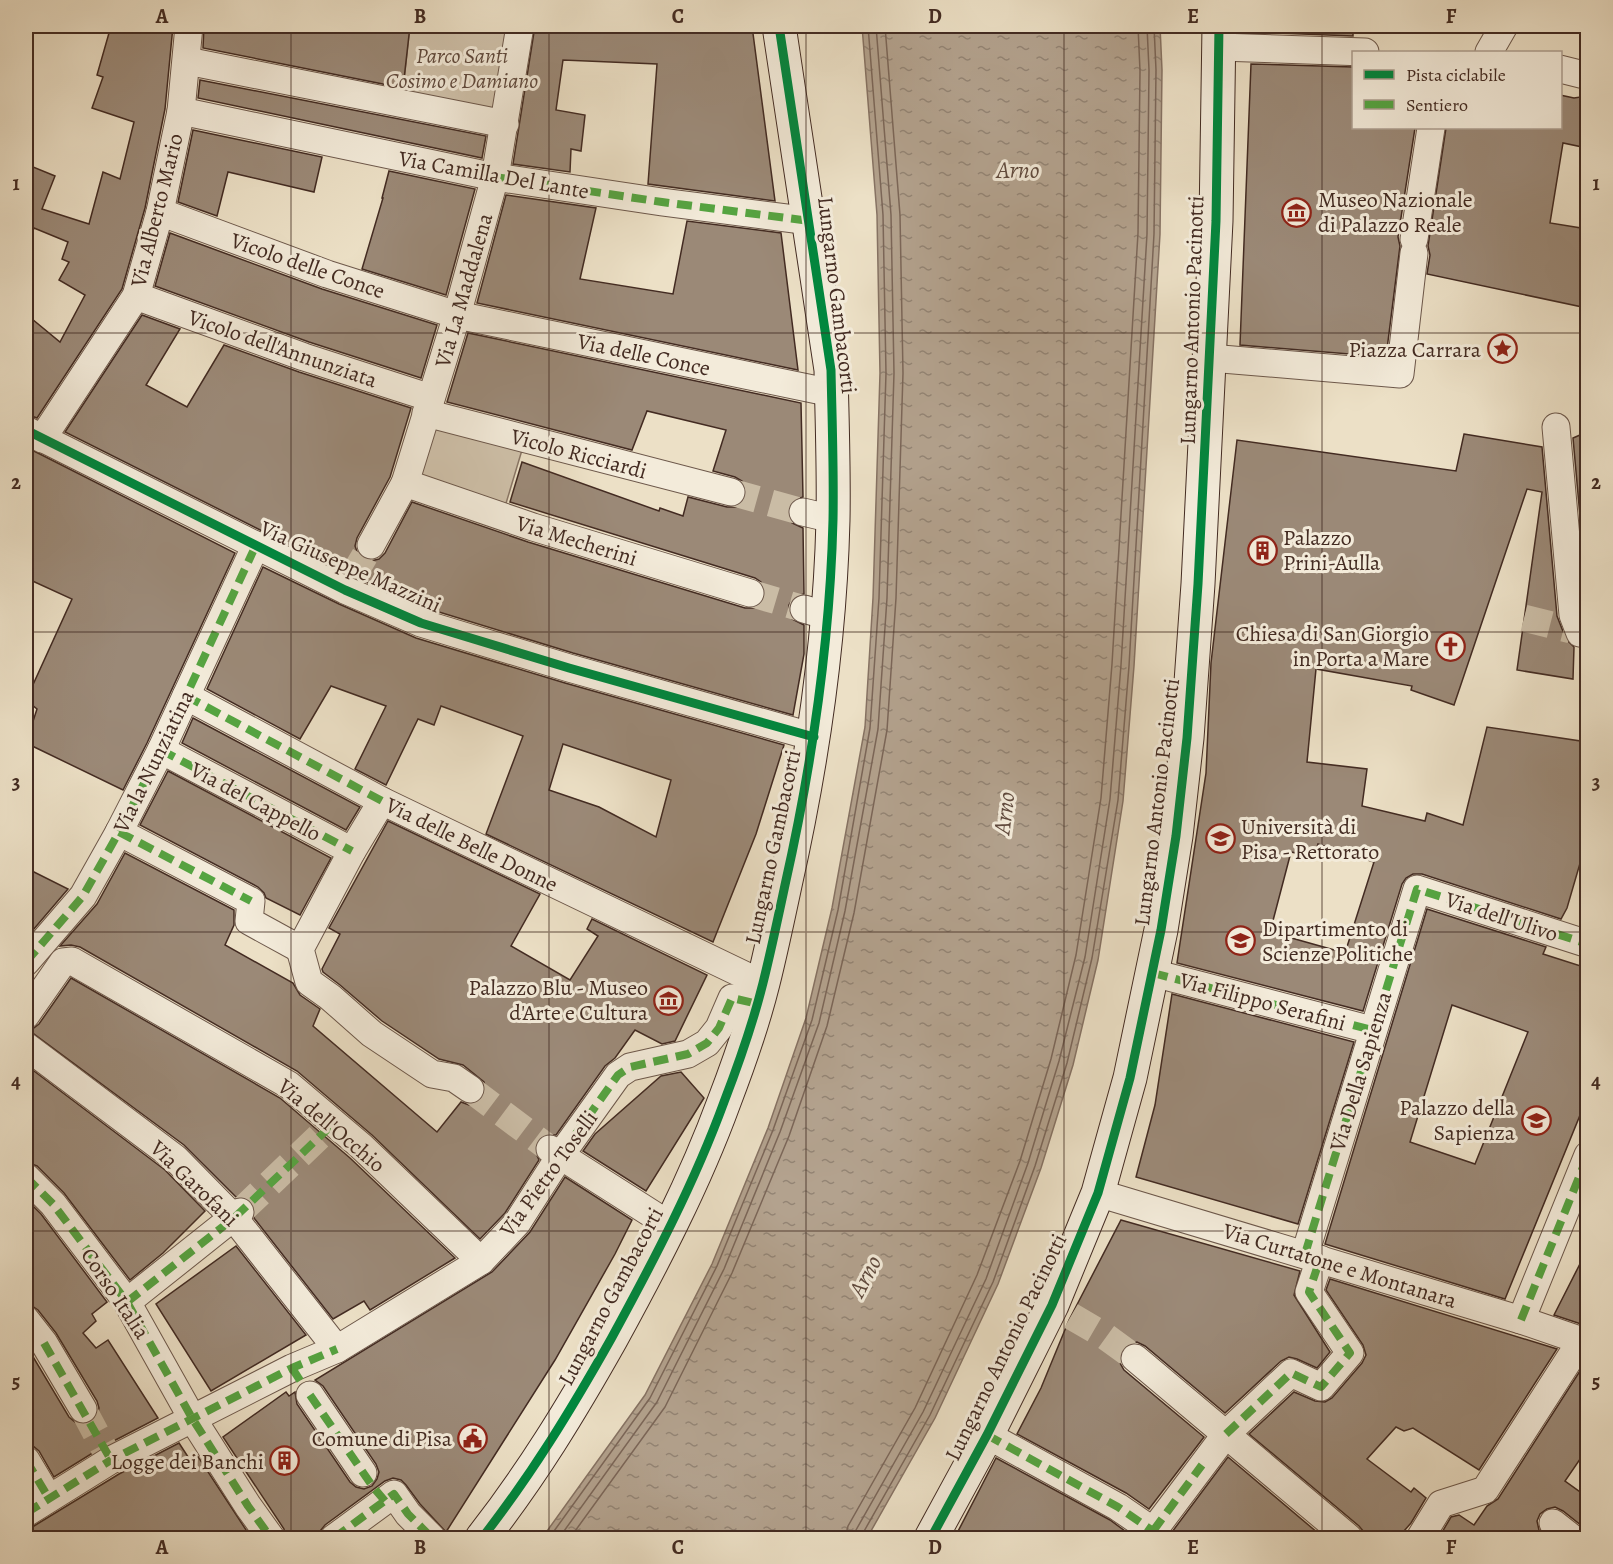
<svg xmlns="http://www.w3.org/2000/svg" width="1613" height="1564" viewBox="0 0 1613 1564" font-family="Alegreya,serif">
  <defs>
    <pattern id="water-ripples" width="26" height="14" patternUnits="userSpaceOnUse" patternTransform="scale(1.5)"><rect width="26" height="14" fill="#b3a28e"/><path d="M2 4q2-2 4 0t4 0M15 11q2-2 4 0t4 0" fill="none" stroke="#938474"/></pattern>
  </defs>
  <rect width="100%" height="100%" fill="#ece0c6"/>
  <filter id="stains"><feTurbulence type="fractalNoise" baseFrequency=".00333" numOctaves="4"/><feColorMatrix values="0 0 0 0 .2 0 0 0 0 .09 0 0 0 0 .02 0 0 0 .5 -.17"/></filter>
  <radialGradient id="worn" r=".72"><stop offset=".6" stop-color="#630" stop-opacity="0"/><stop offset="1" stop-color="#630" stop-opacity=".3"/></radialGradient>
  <g fill="#cfc1aa" stroke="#897666" stroke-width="1.5">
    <polygon points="410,26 514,26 501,118 402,99"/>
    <polygon points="434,426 522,450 504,510 418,480"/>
  </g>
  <polygon fill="url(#water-ripples)" stroke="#867263" stroke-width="1.5" points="862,26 1160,26 1162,70 1160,234 1134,666 1123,801 1098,960 1073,1065 1041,1168 998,1284 935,1418 867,1538 542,1538 645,1395 712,1264 768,1128 806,1018 832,908 865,727 873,598 880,373 877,215"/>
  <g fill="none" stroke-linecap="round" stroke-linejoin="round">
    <g stroke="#7b6658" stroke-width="1.5">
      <polyline points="549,1538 650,1398 717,1266 773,1130 812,1020 838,910 870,728 879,598 886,373 883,215 868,26"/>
      <polyline points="559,1538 657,1402 724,1269 780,1132 819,1023 845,911 878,729 887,598 894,373 891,215 876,26"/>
      <polyline points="570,1538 665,1407 732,1273 789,1136 827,1026 854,913 887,730 896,598 903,373 900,215 885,26"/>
      <polyline points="845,1538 848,1526 915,1408 977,1275 1020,1161 1051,1059 1076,955 1101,798 1112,664 1138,233 1140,71 1138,26"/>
      <polyline points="854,1538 856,1530 923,1412 986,1279 1028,1163 1059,1061 1085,957 1110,799 1121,665 1147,234 1149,70 1147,26"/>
      <polyline points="862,1538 863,1533 930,1415 993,1282 1035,1166 1067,1063 1092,958 1118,800 1129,666 1154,234 1156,70 1154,26"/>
    </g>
  </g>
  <g fill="#9b8977" stroke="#432b22" stroke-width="1.5" fill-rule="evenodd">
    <polygon points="111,26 173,26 165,109 145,208 122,289 37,418 26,414 26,314 60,342 85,295 59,280 69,262 62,259 68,242 34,228 26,246 26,164 55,176 42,209 89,224 103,172 120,179 134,122 92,108 103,77 97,75"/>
    <polygon points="204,26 410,26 403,88 203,48"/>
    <polygon points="535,26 752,26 775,201 648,184 657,64 563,60 556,110 585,115 581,151 571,149 570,172 513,164"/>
    <polygon points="1252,26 1353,26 1353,36 1252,32"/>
    <polygon points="1251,64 1353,67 1353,128 1415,128 1398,237 1400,246 1386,357 1240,345"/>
    <polygon points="200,80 486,136 482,158 198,98"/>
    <polygon points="1560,95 1574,98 1587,96 1587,148 1563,143 1550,223 1587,229 1587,308 1427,274 1430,255 1428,246 1446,128 1560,128"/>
    <polygon points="193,130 322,157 314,192 228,172 217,216 178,202"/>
    <polygon points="389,171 475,189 446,295 362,269 383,198 382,198"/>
    <polygon points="506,195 596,208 580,279 673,294 687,221 781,233 798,370 477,303"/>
    <polygon points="170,233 322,289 437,325 421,378 309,342 155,286"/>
    <polygon points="142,315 180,329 146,385 187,407 224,345 299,372 411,408 390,477 357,538 355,546 358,554 363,558 371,561 379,559 385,553 412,502 528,542 745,608 754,608 761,604 765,598 765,589 761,582 755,578 510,502 522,462 659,511 660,508 683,516 688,497 727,507 736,507 743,503 746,495 746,488 742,481 735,477 713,471 726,430 647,411 632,450 447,402 468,333 801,403 803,497 792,501 788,509 788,516 792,523 803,528 804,594 794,597 789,605 789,613 792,619 804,625 804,654 793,715 573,653 426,608 352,576 65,432"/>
    <polygon points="1587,432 1587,583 1586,583 1573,438"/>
    <path d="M1464,434L1542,447L1557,616L1566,639L1574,647L1573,679L1517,670L1542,492L1527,489L1454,705L1411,690L1412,686L1316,669L1307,762L1367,769L1362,806L1425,821L1427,813L1463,825L1487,727L1587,742V855L1583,853L1567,908L1561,919L1422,874H1413L1406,878L1402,884L1363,1011L1177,963L1206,773L1211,663L1237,440L1456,471ZM1318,844L1374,862L1345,953L1270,932L1291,852L1314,857Z"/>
    <polygon points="26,447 235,553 147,743 123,790 26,743 37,709 26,700 72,599 26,578 32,557 26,554"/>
    <path d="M263,567L339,604L416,638L565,683L784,745L756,834L713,942L486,834L523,736L441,706L434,725L418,719L386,785L355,769L386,706L331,686L300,739L207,689ZM563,744L671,780L656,837L599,807L549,790Z"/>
    <polygon points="193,718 360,807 346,830 182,743"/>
    <polygon points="168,771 331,858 300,915 266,898 264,893 258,887 140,825"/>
    <polygon points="388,821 540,894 511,946 570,980 598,936 587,929 592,919 707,975 675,1041 662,1044 635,1030 615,1058 605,1066 556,1135 543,1135 537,1140 534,1149 539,1160 505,1213 480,1239 372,1135 297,1071 80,947 71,945 60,946 97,904 125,853 234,910 234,925 225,945 293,983 300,995 320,1009 313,1026 437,1132 461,1102 469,1105 476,1103 483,1098 486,1091 484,1082 463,1065 439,1059 382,1021 340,985 323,972 322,969 340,934 329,928"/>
    <polygon points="26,868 68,889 33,930 26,926"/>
    <path d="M1427,909L1546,947L1543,954L1587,968V1098L1505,1299L1325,1244ZM1452,1005L1528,1032L1475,1164L1410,1142Z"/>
    <polygon points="71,978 280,1098 350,1158 455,1258 370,1310 364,1301 333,1319 254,1218 255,1209 252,1202 245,1197 236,1197 184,1145 30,1031 39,1024"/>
    <polygon points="1172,994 1354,1042 1298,1224 1136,1177 1155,1105"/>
    <polygon points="26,1065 165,1170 205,1211 163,1253 130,1280 64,1193 37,1166 26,1162"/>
    <polygon points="681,1072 704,1098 646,1191 583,1151 595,1134 661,1076"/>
    <polygon points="565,1177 632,1220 615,1254 555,1360 446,1532 420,1504 406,1485 401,1480 393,1478 385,1481 325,1525 320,1531 318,1539 286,1539 284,1529 223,1437 286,1392 289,1396 295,1392 297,1404 350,1482 356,1487 364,1489 372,1486 377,1479 379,1472 376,1464 323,1386 315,1380 492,1272 530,1232"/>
    <polygon points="26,1199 41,1214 107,1302 92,1314 96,1321 83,1333 96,1348 108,1340 158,1418 104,1446 54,1477 39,1451 33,1446 26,1444 26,1345 69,1417 75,1422 83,1425 90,1423 97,1416 99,1408 97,1401 56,1333 38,1310 32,1306 26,1305"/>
    <polygon points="1121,1220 1300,1271 1294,1295 1330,1352 1317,1368 1297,1359 1289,1357 1281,1361 1225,1413 1145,1346 1137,1342 1129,1343 1123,1347 1119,1356 1120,1363 1124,1370 1204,1437 1149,1509 1126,1493 1017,1434 1041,1388 1069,1320"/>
    <polygon points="236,1246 306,1335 211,1391 156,1304"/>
    <polygon points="1587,1250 1587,1326 1554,1315"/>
    <polygon points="1330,1279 1557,1349 1479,1470 1413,1428 1404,1431 1396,1427 1367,1459 1411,1492 1414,1488 1426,1498 1411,1523 1397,1539 1364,1539 1364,1532 1359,1526 1249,1434 1294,1392 1315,1401 1325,1402 1332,1398 1362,1363 1366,1355 1363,1345 1326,1290"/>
    <polygon points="1587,1360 1587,1449 1565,1481 1587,1497 1587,1539 1586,1532 1582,1526 1563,1511 1555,1507 1547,1509 1540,1514 1537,1521 1539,1530 1532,1539 1438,1539 1451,1517 1459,1515 1474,1525 1487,1506 1498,1499"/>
    <polygon points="179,1443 190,1460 197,1455 252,1539 26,1539 26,1529 34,1526 119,1474"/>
    <polygon points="1228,1457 1325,1539 1173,1539 1172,1532"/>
    <polygon points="996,1458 1110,1520 1136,1539 954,1539"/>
  </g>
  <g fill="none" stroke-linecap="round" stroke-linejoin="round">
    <g stroke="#cabca5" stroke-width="27" stroke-dasharray="27 14" stroke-linecap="butt">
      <polyline points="731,492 803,512"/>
      <polyline points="351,579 371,545"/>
      <polyline points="750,593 804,609"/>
      <polyline points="1524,618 1571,630"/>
      <polyline points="470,1089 550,1149"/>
      <polyline points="240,1212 325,1131"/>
      <polyline points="1071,1316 1102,1334 1135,1358"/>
      <polyline points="83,1409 106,1452"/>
    </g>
    <defs>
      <g id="street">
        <polyline points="1219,47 1365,52"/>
        <polyline points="1489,52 1504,26"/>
        <polyline points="187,61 505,124"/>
        <polyline points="1560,69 1588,76"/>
        <polyline points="181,111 495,177 662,202 810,221"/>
        <polyline points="160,212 327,274 457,315 832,393"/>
        <polyline points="1414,239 1431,128"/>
        <polyline points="136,296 304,357 431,398"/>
        <polyline points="1210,358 1400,374 1414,253"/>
        <polyline points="426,413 731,492"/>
        <polyline points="1556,427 1573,615 1580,633 1588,634"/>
        <polyline points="26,430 345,590 421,623 569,668 814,737"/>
        <polyline points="42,439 136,296 160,212 181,111 189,26"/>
        <polyline points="405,483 533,527 750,593"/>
        <polyline points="803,512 833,519"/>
        <polyline points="371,545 405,483 457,315 495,177 520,26"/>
        <polyline points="804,609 828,616"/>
        <polyline points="186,696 382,801 763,984"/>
        <polyline points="161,750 352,851"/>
        <polyline points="382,801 352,851 300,949 309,982 330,997 372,1034 432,1074 454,1078 470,1089"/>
        <polyline points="119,832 251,901 249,921 300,949"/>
        <polyline points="26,962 83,896 119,832 161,750 256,545"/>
        <polyline points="1153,973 1372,1030"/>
        <polyline points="26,1015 63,962 72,961 289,1085 361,1146 481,1261"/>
        <polyline points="26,1046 175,1158 234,1218 337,1349"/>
        <polyline points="550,1149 671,1226"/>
        <polyline points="26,1177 53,1204 127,1302 192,1418 248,1506 271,1538"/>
        <polyline points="1098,1193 1521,1320 1588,1343"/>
        <polyline points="1305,1254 1417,889 1588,944"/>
        <polyline points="127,1302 240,1212"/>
        <polyline points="26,1320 44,1343 83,1409"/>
        <polyline points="1521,1320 1588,1155"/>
        <polyline points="1135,1358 1349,1538"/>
        <polyline points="310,1395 363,1473"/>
        <polyline points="987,1435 1118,1507 1153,1531 1158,1538"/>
        <polyline points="26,1460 48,1497"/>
        <polyline points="26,1513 111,1460 292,1368 337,1349 481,1261 517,1223 560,1156 618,1075 630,1067 688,1054 707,1043 719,1028 732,998 758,1004"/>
        <polyline points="1553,1523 1572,1538"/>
        <polyline points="1153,1531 1226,1434 1291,1373 1321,1387 1350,1353 1309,1292 1320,1259"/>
        <polyline points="334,1538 394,1494 408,1514 432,1538"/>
        <polyline points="1420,1538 1441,1504 1485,1490 1581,1341"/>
      </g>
      <g id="secondary">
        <path d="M482,1538C532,1474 571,1410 611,1339C653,1262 694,1184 724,1102C739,1063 753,1023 763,983C771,951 778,918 785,885C812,765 830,643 833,520C834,470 832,420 831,370L779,26"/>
        <polyline points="931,1538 987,1435 1052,1305 1098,1193 1130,1078 1161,930 1176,836 1187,738 1198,584 1216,221 1219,26"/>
      </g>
    </defs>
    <use href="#street" stroke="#6d584b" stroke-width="29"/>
    <use href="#secondary" stroke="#432b22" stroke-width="35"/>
    <use href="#street" stroke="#f3ebda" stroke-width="27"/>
    <use href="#secondary" stroke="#f3ebda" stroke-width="33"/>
    <g stroke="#55a441" stroke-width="8" stroke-dasharray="15 8" stroke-linecap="butt">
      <polyline points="495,177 662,202 810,221"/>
      <polyline points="186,696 382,801"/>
      <polyline points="161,750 352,851"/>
      <polyline points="119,832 251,901"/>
      <polyline points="26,962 83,896 119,832 161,750 256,545"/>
      <polyline points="1153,973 1372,1030"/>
      <polyline points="560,1156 618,1075 630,1067 688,1054 707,1043 719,1028 732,998 758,1004"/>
      <polyline points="26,1177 53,1204 127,1302 192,1418 248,1506 271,1538"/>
      <polyline points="1305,1254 1417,889 1588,944"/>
      <polyline points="127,1302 234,1218 334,1123"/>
      <polyline points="1521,1320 1588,1155"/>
      <polyline points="44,1343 111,1460"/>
      <polyline points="292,1368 303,1385"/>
      <polyline points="310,1395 373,1487 385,1501"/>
      <polyline points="1226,1434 1291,1373 1321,1387 1350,1353 1309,1292 1320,1259"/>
      <polyline points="987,1435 1118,1507 1153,1531 1158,1538"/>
      <polyline points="26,1460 48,1497"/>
      <polyline points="26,1513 111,1460 292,1368 337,1349"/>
      <polyline points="1153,1531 1202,1465"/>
      <polyline points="334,1538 394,1494 408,1514 432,1538"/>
    </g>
    <defs>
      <g id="cycleway">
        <polyline points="26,430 345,590 421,623 569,668 814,737"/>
        <path d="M482,1538C532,1474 571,1410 611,1339C653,1262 694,1184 724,1102C739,1063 753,1023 763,983C771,951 778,918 785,885C812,765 830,643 833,520C834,470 832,420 831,370L779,26"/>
        <polyline points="931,1538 987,1435 1052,1305 1098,1193 1130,1078 1161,930 1176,836 1187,738 1198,584 1216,221 1219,26"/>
      </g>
    </defs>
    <use href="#cycleway" stroke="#f3ebda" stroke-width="13"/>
    <use href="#cycleway" stroke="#00873e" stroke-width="9"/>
  </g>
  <path fill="none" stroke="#432b22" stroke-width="1.5" stroke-opacity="0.55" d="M291,26V1538M549,26V1538M806,26V1538M1064,26V1538M1322,26V1538M26,333H1588M26,632H1588M26,932H1588M26,1231H1588"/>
  <defs>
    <symbol id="museum-ring" viewBox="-11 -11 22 22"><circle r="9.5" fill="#f3ebda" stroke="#8f2418" stroke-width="1.5"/><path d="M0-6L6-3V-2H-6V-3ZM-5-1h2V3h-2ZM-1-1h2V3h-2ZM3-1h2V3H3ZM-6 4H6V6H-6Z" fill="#8f2418"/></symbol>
    <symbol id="sight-ring" viewBox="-11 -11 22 22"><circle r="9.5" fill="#f3ebda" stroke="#8f2418" stroke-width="1.5"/><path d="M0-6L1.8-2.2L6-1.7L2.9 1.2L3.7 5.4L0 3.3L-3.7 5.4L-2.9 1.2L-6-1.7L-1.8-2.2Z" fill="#8f2418"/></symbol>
    <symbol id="building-ring" viewBox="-11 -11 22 22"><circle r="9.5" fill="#f3ebda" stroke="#8f2418" stroke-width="1.5"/><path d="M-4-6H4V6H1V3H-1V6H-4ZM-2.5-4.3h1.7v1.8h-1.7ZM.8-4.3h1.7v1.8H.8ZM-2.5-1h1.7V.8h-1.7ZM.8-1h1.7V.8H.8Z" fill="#8f2418"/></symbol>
    <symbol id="church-ring" viewBox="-11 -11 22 22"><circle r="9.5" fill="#f3ebda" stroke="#8f2418" stroke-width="1.5"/><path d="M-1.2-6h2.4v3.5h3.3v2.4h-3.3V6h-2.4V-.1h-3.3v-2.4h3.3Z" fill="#8f2418"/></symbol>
    <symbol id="university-ring" viewBox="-11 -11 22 22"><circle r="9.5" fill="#f3ebda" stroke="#8f2418" stroke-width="1.5"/><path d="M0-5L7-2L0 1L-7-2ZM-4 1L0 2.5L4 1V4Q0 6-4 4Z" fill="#8f2418"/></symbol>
    <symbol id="civic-ring" viewBox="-11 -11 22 22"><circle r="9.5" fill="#f3ebda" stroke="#8f2418" stroke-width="1.5"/><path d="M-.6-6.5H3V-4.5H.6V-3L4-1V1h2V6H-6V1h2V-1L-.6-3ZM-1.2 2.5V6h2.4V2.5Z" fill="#8f2418"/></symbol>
  </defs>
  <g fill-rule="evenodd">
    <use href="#museum-ring" x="1280" y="196" width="33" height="33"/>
    <use href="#sight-ring" x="1486" y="332" width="33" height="33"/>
    <use href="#building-ring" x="1246" y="534" width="33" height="33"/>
    <use href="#church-ring" x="1434" y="630" width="33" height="33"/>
    <use href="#university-ring" x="1204" y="822" width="33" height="33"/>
    <use href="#university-ring" x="1224" y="924" width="33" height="33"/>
    <use href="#museum-ring" x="652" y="984" width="33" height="33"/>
    <use href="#university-ring" x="1520" y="1104" width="33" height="33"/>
    <use href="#civic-ring" x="456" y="1422" width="33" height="33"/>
    <use href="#building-ring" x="268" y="1444" width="33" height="33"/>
  </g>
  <g text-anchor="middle" stroke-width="6" stroke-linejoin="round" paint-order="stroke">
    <g font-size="22" font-style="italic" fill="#5f493d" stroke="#f3ebda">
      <text x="462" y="63">Parco Santi<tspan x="462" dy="25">Cosimo e Damiano</tspan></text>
    </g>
    <g font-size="22" fill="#432b22" stroke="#f3ebda">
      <text transform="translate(494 174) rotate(10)" y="8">Via Camilla Del Lante</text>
      <text transform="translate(156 210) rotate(-76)" y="8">Via Alberto Mario</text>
      <text transform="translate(308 265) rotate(19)" y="8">Vicolo delle Conce</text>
      <text transform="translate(463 290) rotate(-74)" y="8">Via La Maddalena</text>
      <text transform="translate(838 295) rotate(83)" y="8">Lungarno Gambacorti</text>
      <text transform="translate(1191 320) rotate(-88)" y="8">Lungarno Antonio Pacinotti</text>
      <text transform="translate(283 348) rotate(19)" y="8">Vicolo dell'Annunziata</text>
      <text transform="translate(644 354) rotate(12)" y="8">Via delle Conce</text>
      <text transform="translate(579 453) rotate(15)" y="8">Vicolo Ricciardi</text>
      <text transform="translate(577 540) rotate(17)" y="8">Via Mecherini</text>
      <text transform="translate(351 566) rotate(24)" y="8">Via Giuseppe Mazzini</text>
      <text transform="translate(153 761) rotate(-64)" y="8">Via la Nunziatina</text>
      <text transform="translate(256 801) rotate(28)" y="8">Via del Cappello</text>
      <text transform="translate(1156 802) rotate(-83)" y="8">Lungarno Antonio Pacinotti</text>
      <text transform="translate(472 844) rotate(26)" y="8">Via delle Belle Donne</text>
      <text transform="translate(772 847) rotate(-78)" y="8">Lungarno Gambacorti</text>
      <text transform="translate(1502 916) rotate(18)" y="8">Via dell'Ulivo</text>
      <text transform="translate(1263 1001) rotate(15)" y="8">Via Filippo Serafini</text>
      <text transform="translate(1360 1071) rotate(-73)" y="8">Via Della Sapienza</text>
      <text transform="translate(332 1125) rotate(40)" y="8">Via dell'Occhio</text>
      <text transform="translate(548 1173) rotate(-54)" y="8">Via Pietro Toselli</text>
      <text transform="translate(195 1183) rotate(44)" y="8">Via Garofani</text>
      <text transform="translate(1340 1265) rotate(17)" y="8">Via Curtatone e Montanara</text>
      <text transform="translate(116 1293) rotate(56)" y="8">Corso Italia</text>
      <text transform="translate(610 1296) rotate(-62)" y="8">Lungarno Gambacorti</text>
      <text transform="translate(1005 1347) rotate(-64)" y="8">Lungarno Antonio Pacinotti</text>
    </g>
    <g font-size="22" fill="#432b22" stroke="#f3ebda" text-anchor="end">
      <text x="1318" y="207" text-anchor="start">Museo Nazionale<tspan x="1318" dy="25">di Palazzo Reale</tspan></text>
      <text x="1481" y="357">Piazza Carrara</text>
      <text x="1283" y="545" text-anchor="start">Palazzo<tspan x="1283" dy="25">Prini-Aulla</tspan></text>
      <text x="1429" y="641">Chiesa di San Giorgio<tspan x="1429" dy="25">in Porta a Mare</tspan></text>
      <text x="1241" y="834" text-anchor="start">Università di<tspan x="1241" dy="25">Pisa - Rettorato</tspan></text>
      <text x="1262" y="936" text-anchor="start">Dipartimento di<tspan x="1262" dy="25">Scienze Politiche</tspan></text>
      <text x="648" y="995">Palazzo Blu - Museo<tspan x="648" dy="25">d'Arte e Cultura</tspan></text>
      <text x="1515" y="1115">Palazzo della<tspan x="1515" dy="25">Sapienza</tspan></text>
      <text x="452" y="1446">Comune di Pisa</text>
      <text x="264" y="1469">Logge dei Banchi</text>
    </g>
    <g font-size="24" font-style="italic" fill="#5f493d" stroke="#f3ebda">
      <text x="1018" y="178">Arno</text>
      <text transform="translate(1004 813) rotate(-83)" y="8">Arno</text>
      <text transform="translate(865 1276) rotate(-62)" y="8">Arno</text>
    </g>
  </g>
  <rect width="1613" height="1564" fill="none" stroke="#ece0c6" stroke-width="66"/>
  <rect x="1352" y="51" width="210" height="78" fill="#f3ebda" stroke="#ad9e90" stroke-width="1.5"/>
  <rect x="1364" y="70" width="30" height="9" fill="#00873e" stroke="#ad9e90" stroke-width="1.5"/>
  <text x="1406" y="81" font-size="18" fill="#432b22">Pista ciclabile</text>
  <rect x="1364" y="100" width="30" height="9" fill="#55a441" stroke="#ad9e90" stroke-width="1.5"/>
  <text x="1406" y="111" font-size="18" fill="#432b22">Sentiero</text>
  <rect x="33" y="33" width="1547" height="1498" fill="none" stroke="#432b22" stroke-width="2"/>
  <g font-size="20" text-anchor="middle" font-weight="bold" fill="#432b22">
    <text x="162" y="23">A</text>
    <text x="420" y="23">B</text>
    <text x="678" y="23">C</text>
    <text x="935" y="23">D</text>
    <text x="1193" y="23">E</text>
    <text x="1451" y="23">F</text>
    <text x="16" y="190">1</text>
    <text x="1596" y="190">1</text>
    <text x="16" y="489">2</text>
    <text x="1596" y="489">2</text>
    <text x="16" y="789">3</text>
    <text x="1596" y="789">3</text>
    <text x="16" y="1088">4</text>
    <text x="1596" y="1088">4</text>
    <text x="16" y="1388">5</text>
    <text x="1596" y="1388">5</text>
    <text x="162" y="1554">A</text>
    <text x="420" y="1554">B</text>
    <text x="678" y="1554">C</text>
    <text x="935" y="1554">D</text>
    <text x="1193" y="1554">E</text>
    <text x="1451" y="1554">F</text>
  </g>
  <rect width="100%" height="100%" filter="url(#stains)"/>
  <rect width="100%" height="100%" fill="url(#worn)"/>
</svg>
